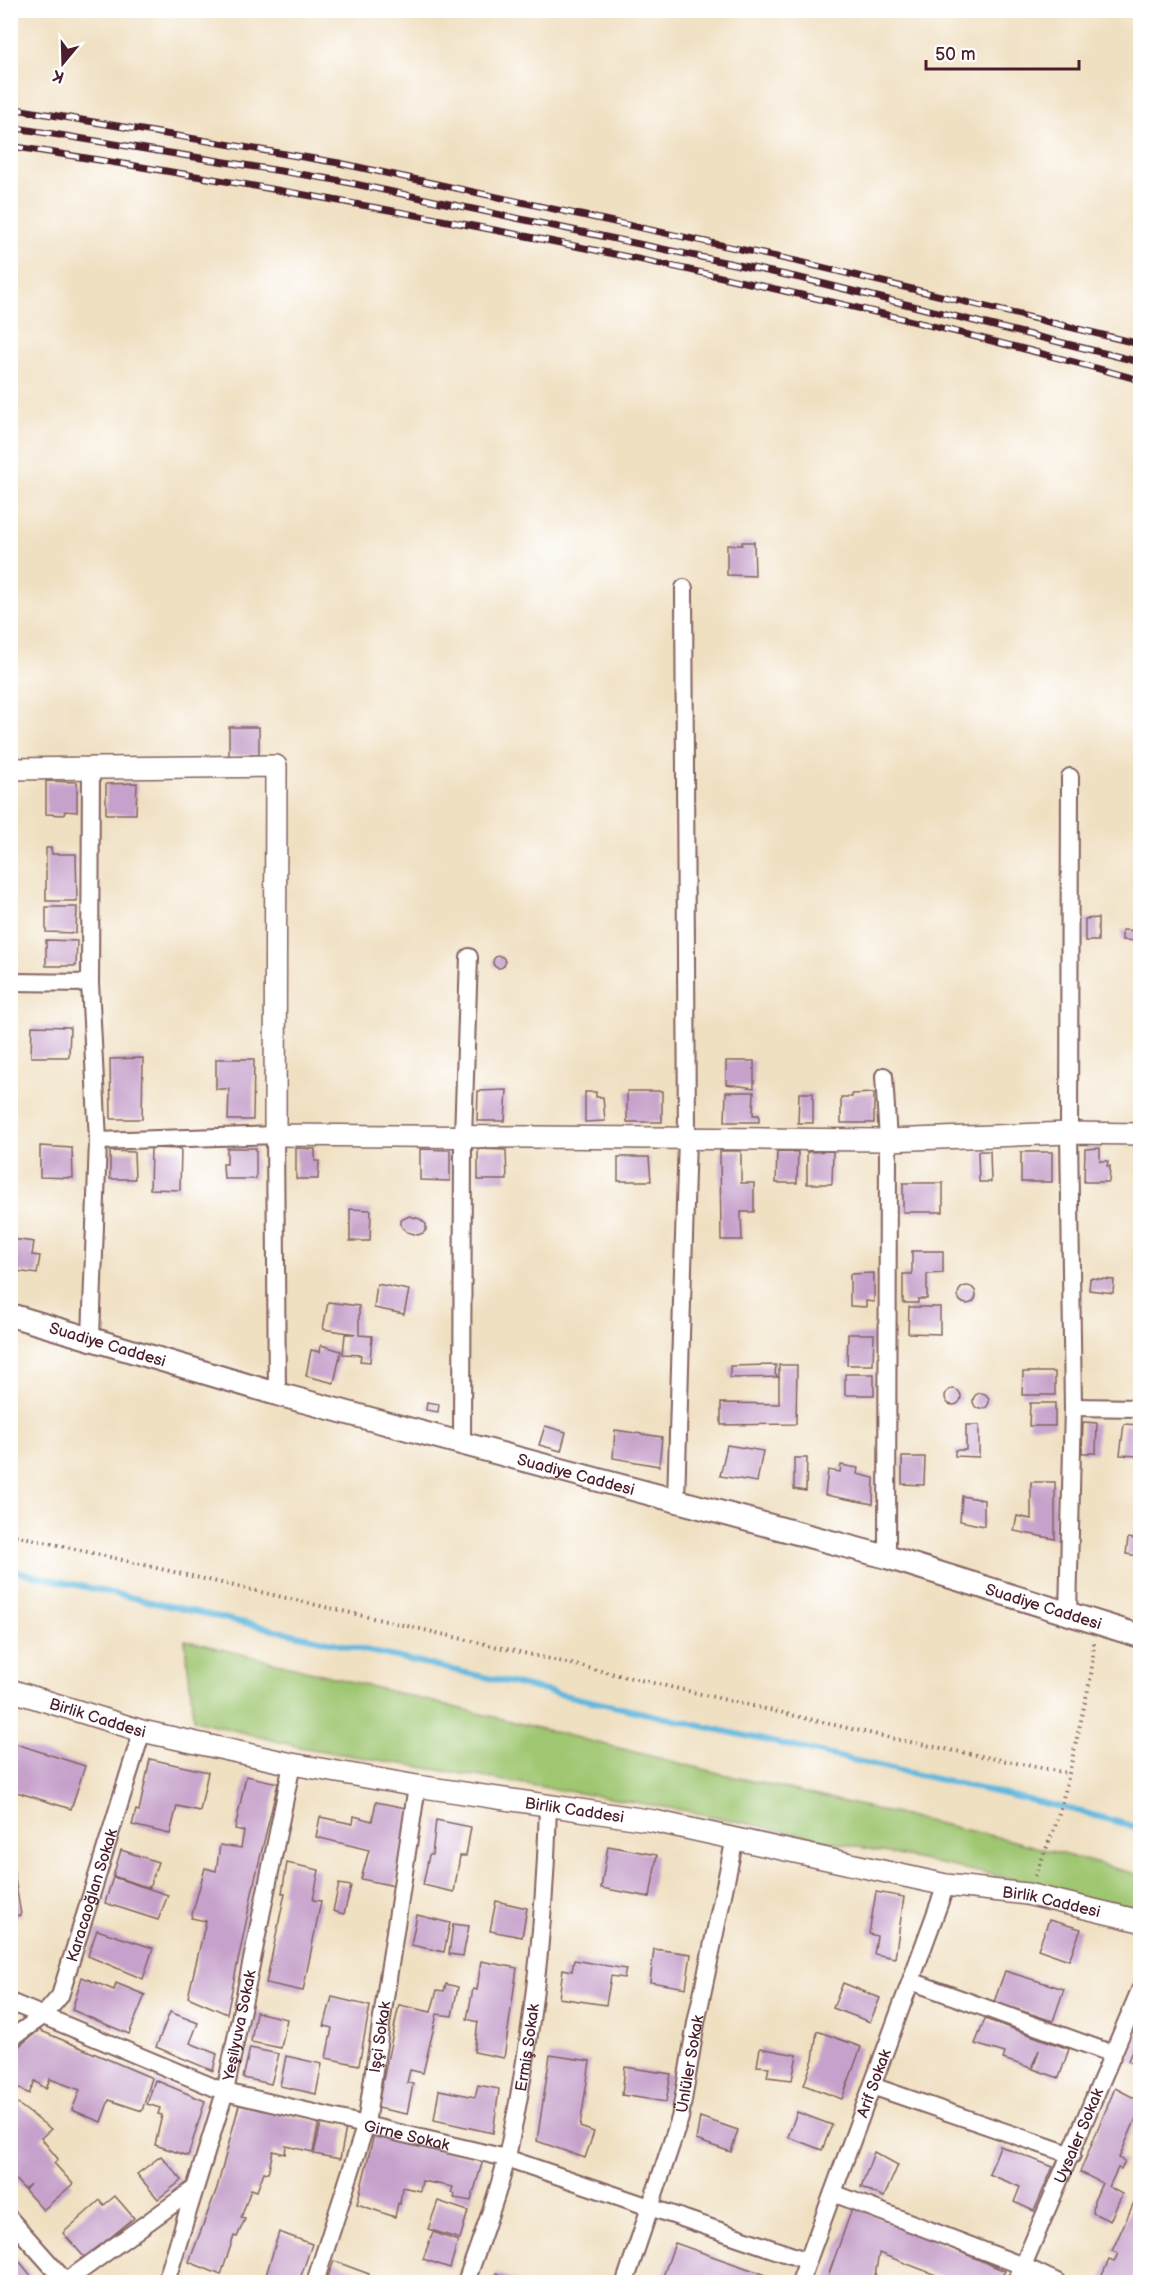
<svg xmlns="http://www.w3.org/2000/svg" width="1151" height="2293" viewBox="0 0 1151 2293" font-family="'Balsamiq Sans',sans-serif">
  <rect width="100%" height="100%" fill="#fff"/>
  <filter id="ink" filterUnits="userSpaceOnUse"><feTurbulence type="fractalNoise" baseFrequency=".0167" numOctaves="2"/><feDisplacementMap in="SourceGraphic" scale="12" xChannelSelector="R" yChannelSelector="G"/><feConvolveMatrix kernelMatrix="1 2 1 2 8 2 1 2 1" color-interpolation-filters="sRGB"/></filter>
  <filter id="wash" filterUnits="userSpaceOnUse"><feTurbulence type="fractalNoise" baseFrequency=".008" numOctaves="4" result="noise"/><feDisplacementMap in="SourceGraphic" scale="24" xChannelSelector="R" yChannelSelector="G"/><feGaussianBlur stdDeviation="1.35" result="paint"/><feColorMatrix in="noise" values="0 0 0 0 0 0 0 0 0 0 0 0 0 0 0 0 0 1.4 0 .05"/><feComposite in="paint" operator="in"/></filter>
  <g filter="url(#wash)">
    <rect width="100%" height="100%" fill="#f0e0c2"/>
    <polygon fill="#9fc671" stroke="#74724e" stroke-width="1.5" points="185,1640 739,1778 1010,1840 1140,1875 1140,1916 1002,1877 688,1811 299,1747 194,1720"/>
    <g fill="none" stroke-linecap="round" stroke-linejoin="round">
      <polyline stroke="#61b7dd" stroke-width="6" points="10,1570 1074,1810 1140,1828"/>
    </g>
    <g id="blocks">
      <g fill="#c6a1cb">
        <polygon points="742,542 754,542 755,576 727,575 727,545 742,545"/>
        <polygon points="229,727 259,727 259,755 229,756"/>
        <polygon points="46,781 77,782 77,812 65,811 64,815 46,814"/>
        <polygon points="137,783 136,814 106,814 106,784"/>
        <polygon points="46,848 51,848 52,854 76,854 77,901 46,901"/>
        <polygon points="46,907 77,907 76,933 46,932"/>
        <polygon points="1098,918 1098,941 1085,941 1085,919"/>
        <polygon points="1122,930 1140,931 1140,941 1122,940"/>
        <polygon points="46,940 77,941 76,966 46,966"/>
        <circle cx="499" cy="962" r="6"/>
        <polygon points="32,1026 70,1027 69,1057 31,1057"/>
        <polygon points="143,1058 142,1119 111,1119 110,1059"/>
        <polygon points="216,1059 254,1059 253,1120 228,1120 229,1089 216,1089"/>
        <polygon points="726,1061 754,1061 754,1088 726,1084"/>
        <polygon points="507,1090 505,1121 477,1121 478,1091"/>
        <rect x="627" y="1091" width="35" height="31"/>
        <polygon points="585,1092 596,1092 596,1097 603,1097 605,1121 585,1122"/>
        <polygon points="726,1092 754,1092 753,1115 759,1115 759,1122 725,1122"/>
        <polygon points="799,1093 813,1093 813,1123 798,1123"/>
        <polygon points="874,1093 874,1123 841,1123 841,1097 852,1097 852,1094"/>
        <polygon points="40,1146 72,1148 73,1178 40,1177"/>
        <polygon points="151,1148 181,1149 180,1190 150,1189"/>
        <polygon points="227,1148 256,1148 256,1179 224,1179 223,1164 227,1164"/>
        <polygon points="296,1148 315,1149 315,1161 319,1161 318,1179 296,1179"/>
        <polygon points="1100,1148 1100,1161 1108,1161 1107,1166 1110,1166 1109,1182 1084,1182 1085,1149"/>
        <polygon points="420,1149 450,1150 450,1181 420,1180"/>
        <polygon points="478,1149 506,1150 507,1180 478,1180"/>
        <polygon points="110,1151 134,1152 135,1179 110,1179"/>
        <polygon points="720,1151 741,1151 741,1183 754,1183 754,1212 741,1212 742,1240 721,1240"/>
        <polygon points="777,1151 798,1152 797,1183 776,1183"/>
        <polygon points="833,1151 832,1184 807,1184 807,1152"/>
        <polygon points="978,1151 990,1151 991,1182 979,1182"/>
        <rect x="1021" y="1152" width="31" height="30"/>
        <polygon points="618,1157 649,1157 651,1181 618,1181"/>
        <rect x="903" y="1183" width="40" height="29"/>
        <polygon points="350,1209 371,1210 370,1241 350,1241"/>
        <polygon points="409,1216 420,1219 426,1224 426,1230 423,1233 418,1235 407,1232 401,1226 401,1220"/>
        <polygon points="12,1239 34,1242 32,1255 40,1256 37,1274 10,1270"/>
        <polygon points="912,1251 943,1251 943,1273 927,1274 927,1299 918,1299 918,1303 903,1303 903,1274 912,1274"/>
        <polygon points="874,1273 874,1302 866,1301 866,1307 850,1306 850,1274"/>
        <polygon points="1090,1278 1114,1280 1113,1293 1089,1290"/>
        <polygon points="377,1284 409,1290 404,1314 374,1308"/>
        <circle cx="967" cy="1295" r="9"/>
        <polygon points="328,1302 359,1306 359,1335 372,1336 370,1362 360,1361 361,1355 343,1354 345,1334 356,1334 323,1329"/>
        <polygon points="909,1307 940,1307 940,1334 908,1333"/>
        <polygon points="848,1334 874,1334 873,1365 847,1365"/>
        <polygon points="321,1345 341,1351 334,1383 306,1376 311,1350 320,1352"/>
        <polygon points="776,1365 775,1374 778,1377 730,1378 730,1366"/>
        <polygon points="779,1365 797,1365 796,1424 721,1425 721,1403 779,1404"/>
        <polygon points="1023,1372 1055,1372 1055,1395 1022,1395"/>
        <rect x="845" y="1374" width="29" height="21"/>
        <circle cx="953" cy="1397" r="8"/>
        <circle cx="981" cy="1401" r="8"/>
        <polygon points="427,1402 439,1404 438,1412 426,1410"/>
        <polygon points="1030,1403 1055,1403 1055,1426 1029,1426"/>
        <polygon points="1083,1422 1097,1423 1096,1453 1082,1453"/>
        <polygon points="1124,1424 1139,1425 1138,1456 1120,1455"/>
        <polygon points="966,1425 979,1425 979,1457 955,1456 955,1450 966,1450"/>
        <polygon points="545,1426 566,1432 561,1451 539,1445"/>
        <polygon points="615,1430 662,1437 659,1466 613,1458"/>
        <polygon points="727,1445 763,1451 757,1482 720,1476"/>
        <polygon points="902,1457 925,1457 924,1485 902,1484"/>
        <polygon points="794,1458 807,1458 806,1491 794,1489"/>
        <polygon points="841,1465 858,1468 857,1474 874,1478 873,1504 825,1495 828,1470 840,1472"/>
        <polygon points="1031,1482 1055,1482 1055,1539 1014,1531 1017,1516 1031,1519"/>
        <polygon points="962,1496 984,1500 984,1526 960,1521"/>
        <polygon points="1128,1538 1140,1540 1140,1556 1126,1554"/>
        <polygon points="10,1742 85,1766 71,1809 10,1790"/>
        <polygon points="150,1759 208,1772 200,1811 177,1806 170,1834 132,1825 136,1810 139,1811"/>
        <polygon points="246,1776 278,1783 255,1879 227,2014 188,1997 206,1921 191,1918 205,1868 216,1871 220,1845 241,1848 244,1831 235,1829"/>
        <polygon points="376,1802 411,1809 395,1886 361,1879 369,1850 316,1837 320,1817 353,1824 354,1816 372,1821"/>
        <polygon points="436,1820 471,1827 466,1856 460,1856 454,1892 423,1885 429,1855 432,1855"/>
        <polygon points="608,1846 657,1855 650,1897 601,1888"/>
        <polygon points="121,1850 158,1862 149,1888 113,1876"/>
        <polygon points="287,1863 319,1870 313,1900 321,1901 303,1991 266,1983 285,1893 282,1893"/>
        <polygon points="10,1866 13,1867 21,1915 10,1917"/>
        <polygon points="113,1877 168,1895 158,1920 105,1903"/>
        <polygon points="339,1884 351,1886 344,1914 333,1911"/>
        <polygon points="876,1892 904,1897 895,1958 874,1954 877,1936 869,1934"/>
        <polygon points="496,1901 527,1908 522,1937 490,1931"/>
        <polygon points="417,1915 450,1923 444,1952 411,1945"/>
        <polygon points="1049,1920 1081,1929 1069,1960 1038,1949"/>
        <polygon points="453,1924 469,1926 463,1956 449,1954"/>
        <polygon points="97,1930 153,1948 143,1979 88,1956"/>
        <polygon points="654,1949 691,1954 686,1988 650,1982"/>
        <polygon points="574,1960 626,1969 624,1978 611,1976 606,2005 559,1998 563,1969 572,1971"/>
        <polygon points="481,1961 517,1968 504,2058 474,2052 478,2022 467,2019 473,1989 477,1990"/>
        <polygon points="1005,1971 1064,1989 1053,2021 994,2002"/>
        <polygon points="82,1977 114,1990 116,1983 145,1995 129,2034 72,2010"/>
        <polygon points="843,1983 880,1998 870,2022 833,2008"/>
        <polygon points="446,1984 458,1987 452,2016 437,2014 423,2073 410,2070 407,2083 413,2084 407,2114 377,2108 399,2005 431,2012 437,1990 444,1991"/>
        <polygon points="332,1997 370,2006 359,2065 326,2058 332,2028 324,2026"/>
        <polygon points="170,2012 198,2023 190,2043 217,2054 213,2071 156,2047"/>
        <polygon points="256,2012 287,2019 281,2048 251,2042"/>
        <polygon points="985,2019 1069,2049 1059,2078 1033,2069 1039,2050 1031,2068 1003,2059 1005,2053 975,2044"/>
        <polygon points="39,2030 152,2078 142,2111 109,2100 101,2122 72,2110 80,2090 50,2079 46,2089 35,2081 29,2094 10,2082 10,2054"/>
        <polygon points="1140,2030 1140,2067 1128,2061"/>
        <polygon points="817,2031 861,2047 842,2099 804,2085 813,2059"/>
        <polygon points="250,2048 279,2054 271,2084 243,2078"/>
        <polygon points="760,2048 797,2055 792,2080 767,2077 769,2067 757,2066"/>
        <polygon points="550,2055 590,2061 580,2127 594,2132 585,2158 537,2141"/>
        <polygon points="286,2056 322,2064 316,2094 280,2086"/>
        <polygon points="625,2067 671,2074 666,2102 622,2095"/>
        <polygon points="155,2080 205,2101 188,2156 155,2145 162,2115 158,2114 160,2108 147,2104"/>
        <polygon points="478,2085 499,2089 493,2133 434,2120 439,2090 475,2097"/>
        <polygon points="1115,2088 1138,2100 1140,2095 1140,2109 1119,2158 1125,2161 1121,2169 1118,2168 1109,2187 1122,2194 1110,2221 1093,2213 1094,2201 1102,2183 1080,2172"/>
        <polygon points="10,2098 51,2129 41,2138 58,2159 54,2163 73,2184 43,2210 25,2190 30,2184 24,2189 10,2174"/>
        <polygon points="239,2105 319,2122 313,2152 286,2146 285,2154 273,2151 268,2173 264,2172 257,2191 251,2189 241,2218 245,2219 237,2237 234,2236 221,2275 189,2262 217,2188"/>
        <polygon points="797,2112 832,2125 822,2150 788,2137"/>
        <polygon points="700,2117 738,2130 731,2152 696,2140"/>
        <polygon points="321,2123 346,2128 340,2159 314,2154"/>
        <polygon points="374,2134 483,2160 471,2201 454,2198 455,2194 451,2193 453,2187 422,2181 420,2191 402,2187 400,2204 398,2203 395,2217 357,2204"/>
        <polygon points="1000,2146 1053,2167 1034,2211 1014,2202 1020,2187 989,2174"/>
        <polygon points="874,2152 898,2165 884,2197 861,2187"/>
        <polygon points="161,2156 182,2180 158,2199 137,2174"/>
        <polygon points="115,2196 134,2218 85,2258 63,2233 100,2200 104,2205"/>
        <polygon points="1135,2200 1140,2202 1140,2263 1132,2282 1099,2282 1109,2260 1114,2262 1118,2253 1112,2251"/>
        <polygon points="438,2201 468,2211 460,2239 428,2229"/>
        <polygon points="853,2206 1005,2271 1000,2282 954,2282 879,2253 874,2282 826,2282"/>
        <polygon points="279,2232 312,2244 299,2282 264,2282"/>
        <polygon points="433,2232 458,2241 450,2268 423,2259"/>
        <polygon points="675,2243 726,2261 775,2278 774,2282 719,2282 704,2277 702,2282 661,2282"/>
        <polygon points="10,2252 17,2258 36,2282 10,2282"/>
        <polygon points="334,2261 369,2274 366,2282 326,2282"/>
        <polygon points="496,2273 520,2282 493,2282"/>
      </g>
    </g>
  </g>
  <g filter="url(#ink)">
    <use href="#blocks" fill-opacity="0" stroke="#846360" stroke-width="1.5"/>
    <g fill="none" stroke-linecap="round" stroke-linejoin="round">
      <defs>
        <g id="minor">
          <polyline points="10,982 90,983"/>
          <polyline points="884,1076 888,1140 887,1557"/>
          <polyline points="98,1141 275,1135 277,1394"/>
          <polyline points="91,1337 98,1141 90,983 91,766"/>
          <polyline points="1073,1407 1140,1408"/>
          <polyline points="462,1442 463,1137 469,957"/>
          <polyline points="676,1500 687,1138 684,588"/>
          <polyline points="1068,1614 1073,1407 1069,1133 1070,777"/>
          <polyline points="911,1981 1113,2054"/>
          <path id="s1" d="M10,2002L225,2092L506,2158L808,2261"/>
          <path id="s2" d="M10,2039L43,2016L60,1996L142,1731"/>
          <polyline points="872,2086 1072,2155"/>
          <polyline points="833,2193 1023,2266 1057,2282"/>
          <polyline points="10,2219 66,2282"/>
          <polyline points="65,2282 194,2189"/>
          <path id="s3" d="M166,2282L225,2092L292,1764"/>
          <path id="s4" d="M315,2282L366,2124L417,1786"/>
          <path id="s5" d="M466,2282C480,2241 497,2199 507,2157C532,2042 545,1922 548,1805"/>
          <path id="s6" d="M625,2282L680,2118L696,2023L735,1838"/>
          <path id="s7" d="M800,2282L946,1885"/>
          <path id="s8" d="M1016,2282L1140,1990"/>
        </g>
        <g id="tertiary">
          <polyline points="10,769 276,766 275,1135 888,1140 1069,1133 1140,1134"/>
          <path id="s9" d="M10,1690L142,1731L292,1764L417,1786L654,1821L946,1885L1027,1894L1140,1921"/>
        </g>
        <g id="secondary">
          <path id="s10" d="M10,1315L277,1394L887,1557L1140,1636"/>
        </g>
      </defs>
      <use href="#minor" stroke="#846360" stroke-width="20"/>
      <use href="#tertiary" stroke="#846360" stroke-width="24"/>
      <use href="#secondary" stroke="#846360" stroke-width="26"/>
      <g stroke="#846360" stroke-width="4" stroke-dasharray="1.5 4.5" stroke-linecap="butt">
        <polyline points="10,1534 895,1739 1067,1773"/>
        <polyline points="1035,1876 1055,1827 1065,1791 1091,1676 1094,1643"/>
      </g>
      <use href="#minor" stroke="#fff" stroke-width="16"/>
      <use href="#tertiary" stroke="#fff" stroke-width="21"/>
      <use href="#secondary" stroke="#fff" stroke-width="22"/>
      <defs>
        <g id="rail">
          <polyline points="10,108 339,163 800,262 1140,344"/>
          <polyline points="10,127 336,180 800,278 1140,362"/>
          <path d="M10,146C391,205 770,278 1140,380"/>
        </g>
      </defs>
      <use href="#rail" stroke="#4a1f2b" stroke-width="7"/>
      <use href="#rail" stroke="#fff" stroke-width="4.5" stroke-dasharray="14" stroke-linecap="butt"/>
    </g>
  </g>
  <g text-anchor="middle" stroke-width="6" stroke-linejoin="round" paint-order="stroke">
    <g font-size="16" fill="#4a1f2b" stroke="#fff">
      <text dy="6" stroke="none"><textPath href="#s10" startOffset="102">Suadiye Caddesi</textPath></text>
      <text dy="6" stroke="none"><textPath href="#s10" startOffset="588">Suadiye Caddesi</textPath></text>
      <text dy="6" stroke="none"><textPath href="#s10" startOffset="1074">Suadiye Caddesi</textPath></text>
      <text dy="6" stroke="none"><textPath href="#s9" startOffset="92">Birlik Caddesi</textPath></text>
      <text dy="6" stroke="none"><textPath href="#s9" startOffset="578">Birlik Caddesi</textPath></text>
      <text dy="6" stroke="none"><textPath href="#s2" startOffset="172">Karacaoğlan Sokak</textPath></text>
      <text dy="6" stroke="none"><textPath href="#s9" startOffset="1064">Birlik Caddesi</textPath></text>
      <text dy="6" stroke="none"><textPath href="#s3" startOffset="267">Yeşilyuva Sokak</textPath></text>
      <text dy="6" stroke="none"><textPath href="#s4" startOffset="254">İşçi Sokak</textPath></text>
      <text dy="6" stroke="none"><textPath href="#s5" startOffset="243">Ermiş Sokak</textPath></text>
      <text dy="6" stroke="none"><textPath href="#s6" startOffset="228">Ünlüler Sokak</textPath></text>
      <text dy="6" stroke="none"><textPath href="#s7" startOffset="212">Arif Sokak</textPath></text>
      <text dy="6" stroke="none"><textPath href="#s1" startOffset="420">Girne Sokak</textPath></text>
      <text dy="6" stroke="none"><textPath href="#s8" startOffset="159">Uysaler Sokak</textPath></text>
    </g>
  </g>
  <rect width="1151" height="2293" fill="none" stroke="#fff" stroke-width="36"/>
  <g transform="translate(63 63) rotate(199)" stroke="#ffffff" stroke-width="4.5" paint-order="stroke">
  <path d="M0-4.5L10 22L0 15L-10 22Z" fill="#4a1f2b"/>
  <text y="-9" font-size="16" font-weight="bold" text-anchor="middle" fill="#4a1f2b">K</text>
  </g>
  <path d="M926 60v9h153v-9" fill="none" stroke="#4a1f2b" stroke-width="3"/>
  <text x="935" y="60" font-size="18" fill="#4a1f2b" stroke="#ffffff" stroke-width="4.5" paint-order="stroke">50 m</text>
</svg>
